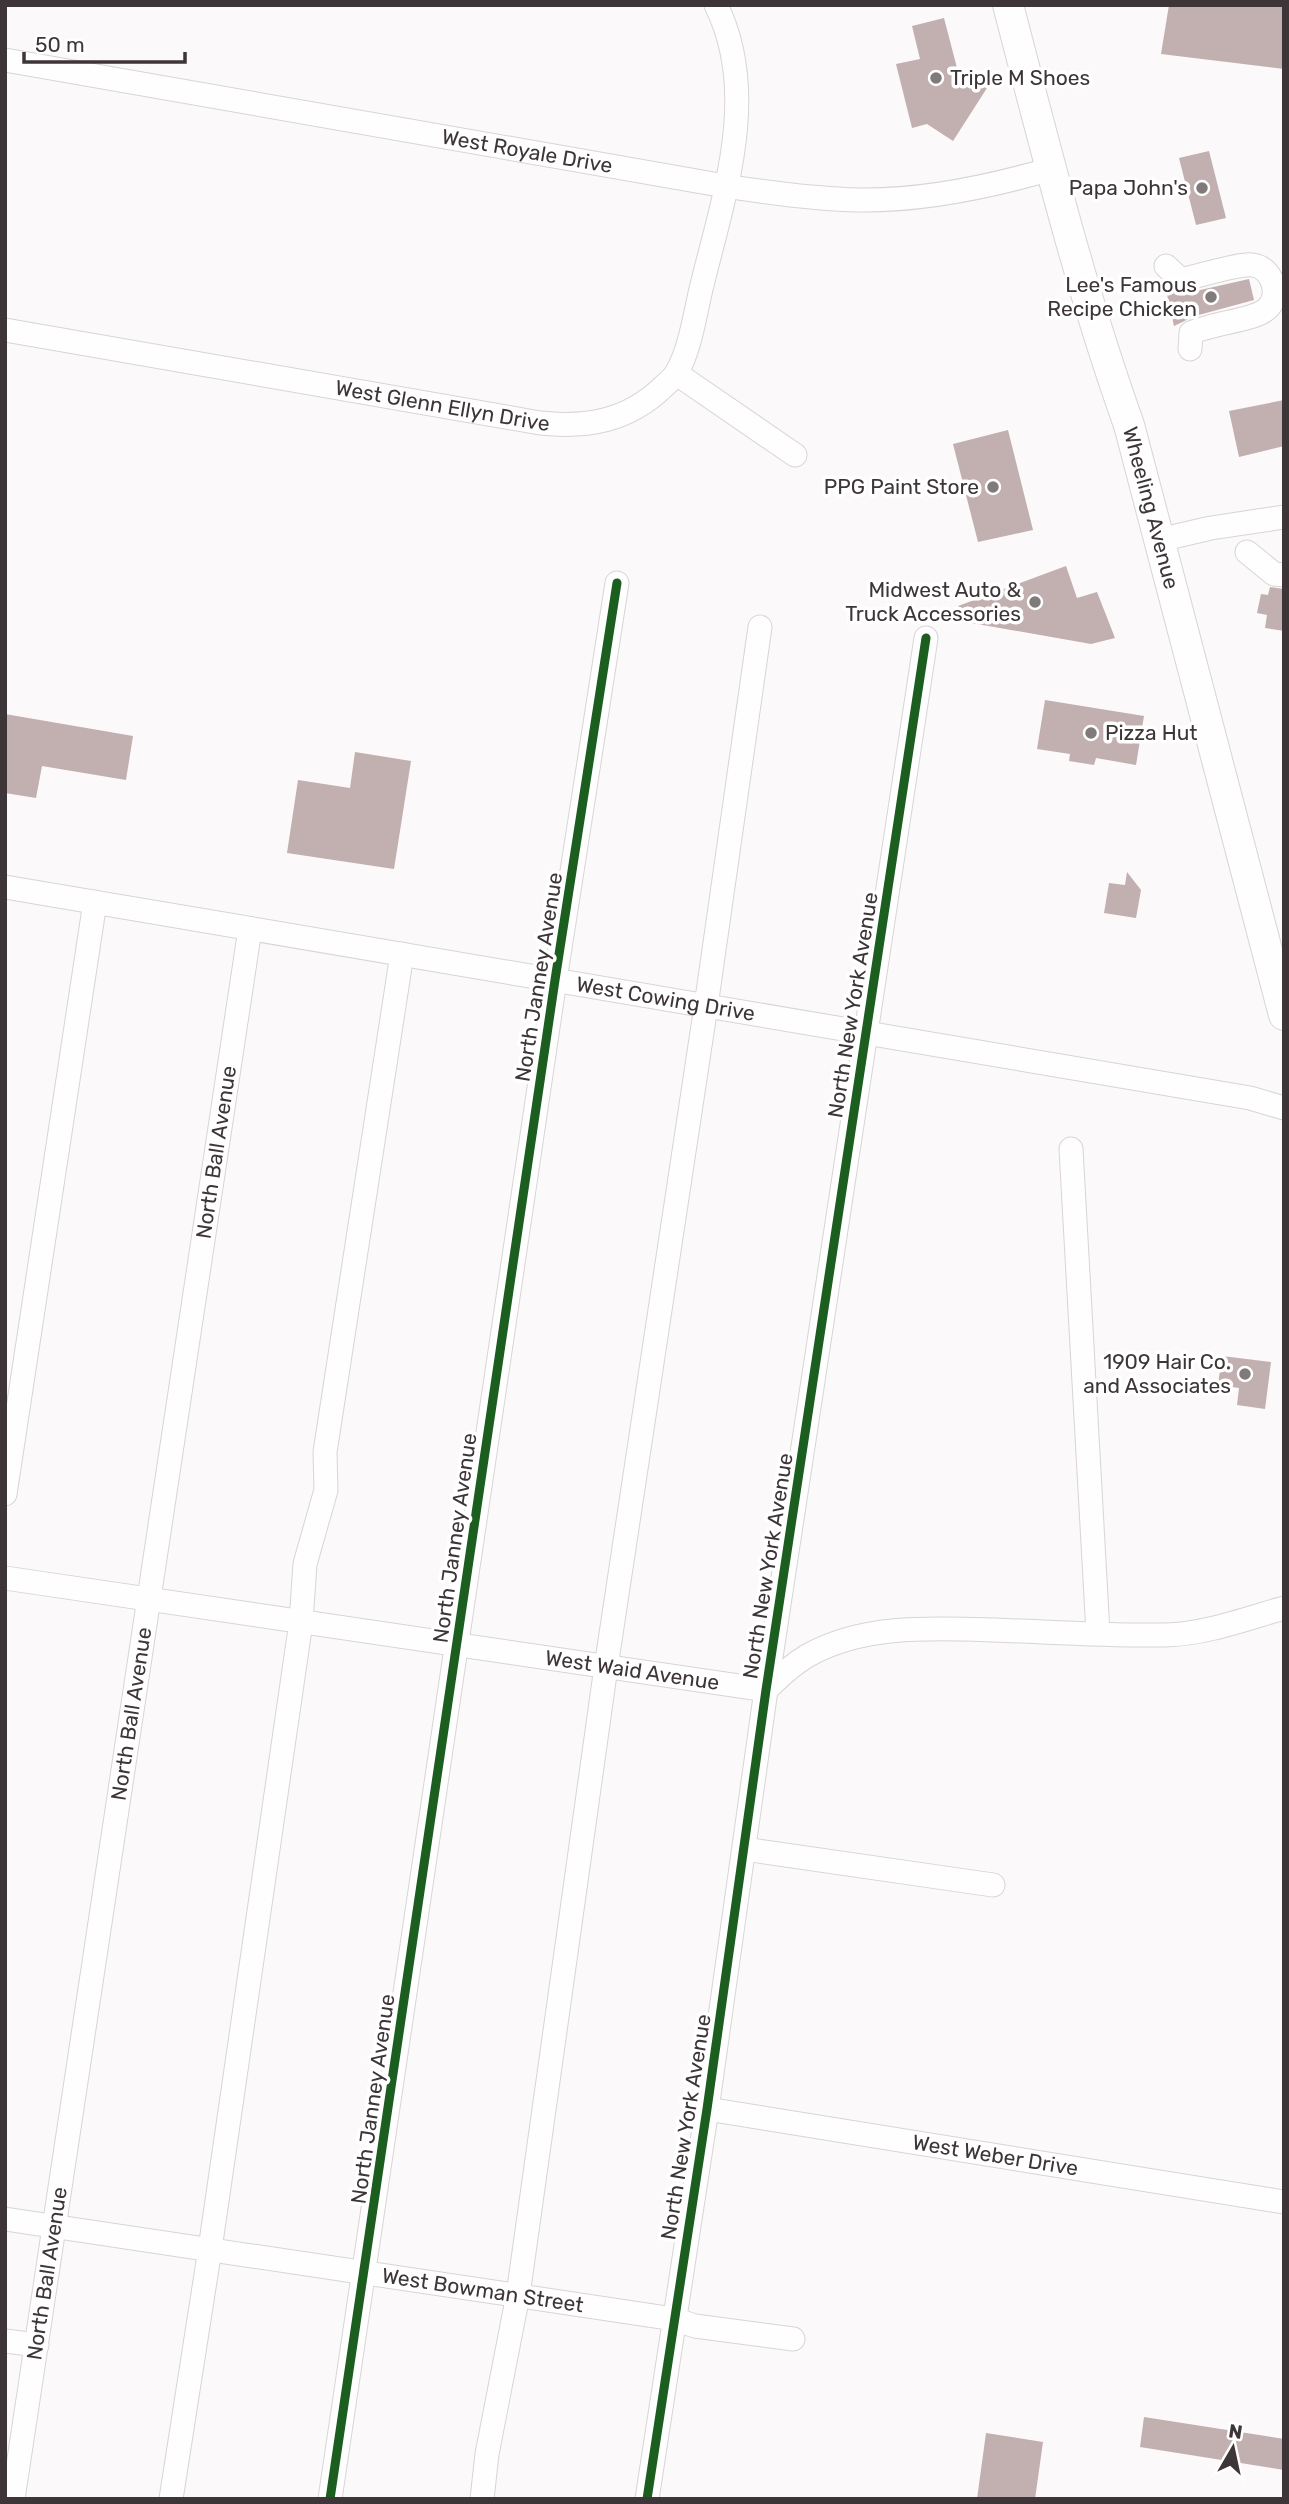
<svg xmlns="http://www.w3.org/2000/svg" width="1289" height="2504" viewBox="0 0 1289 2504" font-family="Rubik,sans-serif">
  <rect width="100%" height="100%" fill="#fbf9fa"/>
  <g fill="#c2afaf">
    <polygon points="1169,5 1284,5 1284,69 1161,54"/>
    <polygon points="944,18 957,68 987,88 953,141 927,124 912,128 896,64 920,59 912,26"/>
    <polygon points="1209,151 1226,218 1196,225 1179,158"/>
    <polygon points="1249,279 1254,300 1195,316 1174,326 1166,290 1187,293"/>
    <polygon points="1284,400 1284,446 1239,457 1229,411"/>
    <polygon points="1008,430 1033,530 978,542 953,444"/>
    <polygon points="1066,566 1077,598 1097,592 1115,638 1091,644 966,622 958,606"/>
    <polygon points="1270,587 1284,589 1284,631 1265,628 1267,615 1257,613 1261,594 1268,595"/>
    <polygon points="1045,700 1144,716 1136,765 1096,758 1094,765 1069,761 1070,754 1037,749"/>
    <polygon points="5,714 133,736 126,780 42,766 36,798 5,793"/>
    <polygon points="355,752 411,761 394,869 287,853 298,780 350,788"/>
    <polygon points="1127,872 1141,890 1136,918 1104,913 1109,883 1125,885"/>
    <polygon points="1222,1356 1271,1362 1265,1409 1237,1405 1239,1388 1218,1385"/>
    <polygon points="1144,2417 1284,2439 1284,2470 1140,2447"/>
    <polygon points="986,2433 1043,2442 1035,2499 977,2499"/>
  </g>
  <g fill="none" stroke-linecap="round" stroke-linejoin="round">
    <defs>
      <g id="minor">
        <path id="s1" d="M5,60L725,186C770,193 814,199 859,200C924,201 989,187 1051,169"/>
        <path d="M1166,266L1180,279H1184C1199,276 1240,263 1253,265C1265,267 1272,277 1274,288C1275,297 1273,305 1264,311C1249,321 1212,323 1191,333L1190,349"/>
        <path id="s2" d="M5,330L540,423C587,428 628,421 663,387C667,383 674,378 677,372C691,347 695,313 702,285C724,195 760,94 716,5"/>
        <polyline points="677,374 795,455"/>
        <polyline points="1159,540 1211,528 1284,517"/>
        <polyline points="1247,552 1274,574 1284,575"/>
        <path id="s3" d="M5,887L1250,1098L1284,1108"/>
        <polyline points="1071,1149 1098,1633"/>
        <polyline points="5,1494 95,902"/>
        <path id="s4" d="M5,1578L766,1690C779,1677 792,1665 807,1656C863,1624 933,1628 995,1630C1051,1632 1108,1636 1165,1635C1206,1634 1245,1619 1284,1608"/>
        <polyline points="744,1849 993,1885"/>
        <path id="s5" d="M707,2109L1284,2202"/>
        <path id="s6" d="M5,2219L674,2319L695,2326L793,2339"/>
        <polyline points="5,2341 37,2345"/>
        <path id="s7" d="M13,2499L250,929"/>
        <polyline points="171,2499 210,2249 301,1622 305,1564 326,1490 325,1452 402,954"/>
        <polyline points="330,2499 555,980 617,583"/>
        <polyline points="482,2499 487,2454 518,2295 606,1667 706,1006 760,627"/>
        <polyline points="647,2499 707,2109 766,1690 926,638"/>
      </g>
      <g id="major">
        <path id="s8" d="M1008,5C1045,146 1080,288 1129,425L1284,1015"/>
      </g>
    </defs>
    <use href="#minor" stroke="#d9d4d6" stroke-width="25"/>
    <use href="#major" stroke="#d9d4d6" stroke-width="32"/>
    <use href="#minor" stroke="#fefefe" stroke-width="23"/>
    <use href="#major" stroke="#fefefe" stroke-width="30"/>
    <defs>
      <g id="cycleway">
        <polyline points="330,2499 555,980 617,583"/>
        <polyline points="647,2499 707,2109 766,1690 926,638"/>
      </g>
    </defs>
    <use href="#cycleway" stroke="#fff" stroke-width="13"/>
    <use href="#cycleway" stroke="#1b5e20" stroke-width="9"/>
  </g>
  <g fill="#807a7b" stroke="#fff" stroke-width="2.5">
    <circle cx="936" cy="78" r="7"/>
    <circle cx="1202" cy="188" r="7"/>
    <circle cx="1211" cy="297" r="7"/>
    <circle cx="993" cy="487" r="7"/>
    <circle cx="1035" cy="602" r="7"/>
    <circle cx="1091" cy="733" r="7"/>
    <circle cx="1245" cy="1374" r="7"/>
  </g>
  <g text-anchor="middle" stroke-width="7" stroke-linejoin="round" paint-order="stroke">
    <g font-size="21" fill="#3d3537" stroke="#fff" text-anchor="end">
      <text x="950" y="85" text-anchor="start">Triple M Shoes</text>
      <text x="1188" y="195">Papa John's</text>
      <text x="1197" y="292">Lee's Famous<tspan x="1197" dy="24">Recipe Chicken</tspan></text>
      <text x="979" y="494">PPG Paint Store</text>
      <text x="1021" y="597">Midwest Auto &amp;<tspan x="1021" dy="24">Truck Accessories</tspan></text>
      <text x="1105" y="740" text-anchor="start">Pizza Hut</text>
      <text x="1231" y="1369">1909 Hair Co.<tspan x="1231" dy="24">and Associates</tspan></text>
    </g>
    <g font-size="21" fill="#3d3537" stroke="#fff">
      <text dy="7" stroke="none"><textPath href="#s1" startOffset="530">West Royale Drive</textPath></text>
      <text dy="7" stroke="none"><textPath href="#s2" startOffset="444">West Glenn Ellyn Drive</textPath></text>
      <text dy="7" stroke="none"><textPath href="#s8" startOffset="523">Wheeling Avenue</textPath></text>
      <text transform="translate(539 977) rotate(-81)" y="7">North Janney Avenue</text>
      <text dy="7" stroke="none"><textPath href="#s3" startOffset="670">West Cowing Drive</textPath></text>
      <text transform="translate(853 1005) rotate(-81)" y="7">North New York Avenue</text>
      <text dy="7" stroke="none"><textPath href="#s7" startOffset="1362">North Ball Avenue</textPath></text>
      <text transform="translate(455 1538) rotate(-82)" y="7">North Janney Avenue</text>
      <text transform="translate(768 1566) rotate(-81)" y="7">North New York Avenue</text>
      <text dy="7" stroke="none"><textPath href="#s4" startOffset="634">West Waid Avenue</textPath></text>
      <text dy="7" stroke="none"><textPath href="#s7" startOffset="794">North Ball Avenue</textPath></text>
      <text transform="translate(373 2099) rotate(-82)" y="7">North Janney Avenue</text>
      <text transform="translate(686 2127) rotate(-81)" y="7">North New York Avenue</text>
      <text dy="7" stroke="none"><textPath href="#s5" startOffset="292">West Weber Drive</textPath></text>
      <text dy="7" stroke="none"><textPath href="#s7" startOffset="228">North Ball Avenue</textPath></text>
      <text dy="7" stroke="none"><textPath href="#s6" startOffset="483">West Bowman Street</textPath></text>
    </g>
  </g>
  <rect width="1289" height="2504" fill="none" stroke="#3d3537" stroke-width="14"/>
  <g transform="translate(1233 2448) rotate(9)" stroke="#ffffff" stroke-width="5" paint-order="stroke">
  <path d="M0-5L12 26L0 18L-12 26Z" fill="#3d3537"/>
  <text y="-10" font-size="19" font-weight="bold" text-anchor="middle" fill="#3d3537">N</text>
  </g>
  <path d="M24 52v10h161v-10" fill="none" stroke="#3d3537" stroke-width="3.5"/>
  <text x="35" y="52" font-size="21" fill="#3d3537" stroke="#ffffff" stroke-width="5" paint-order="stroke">50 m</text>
</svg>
